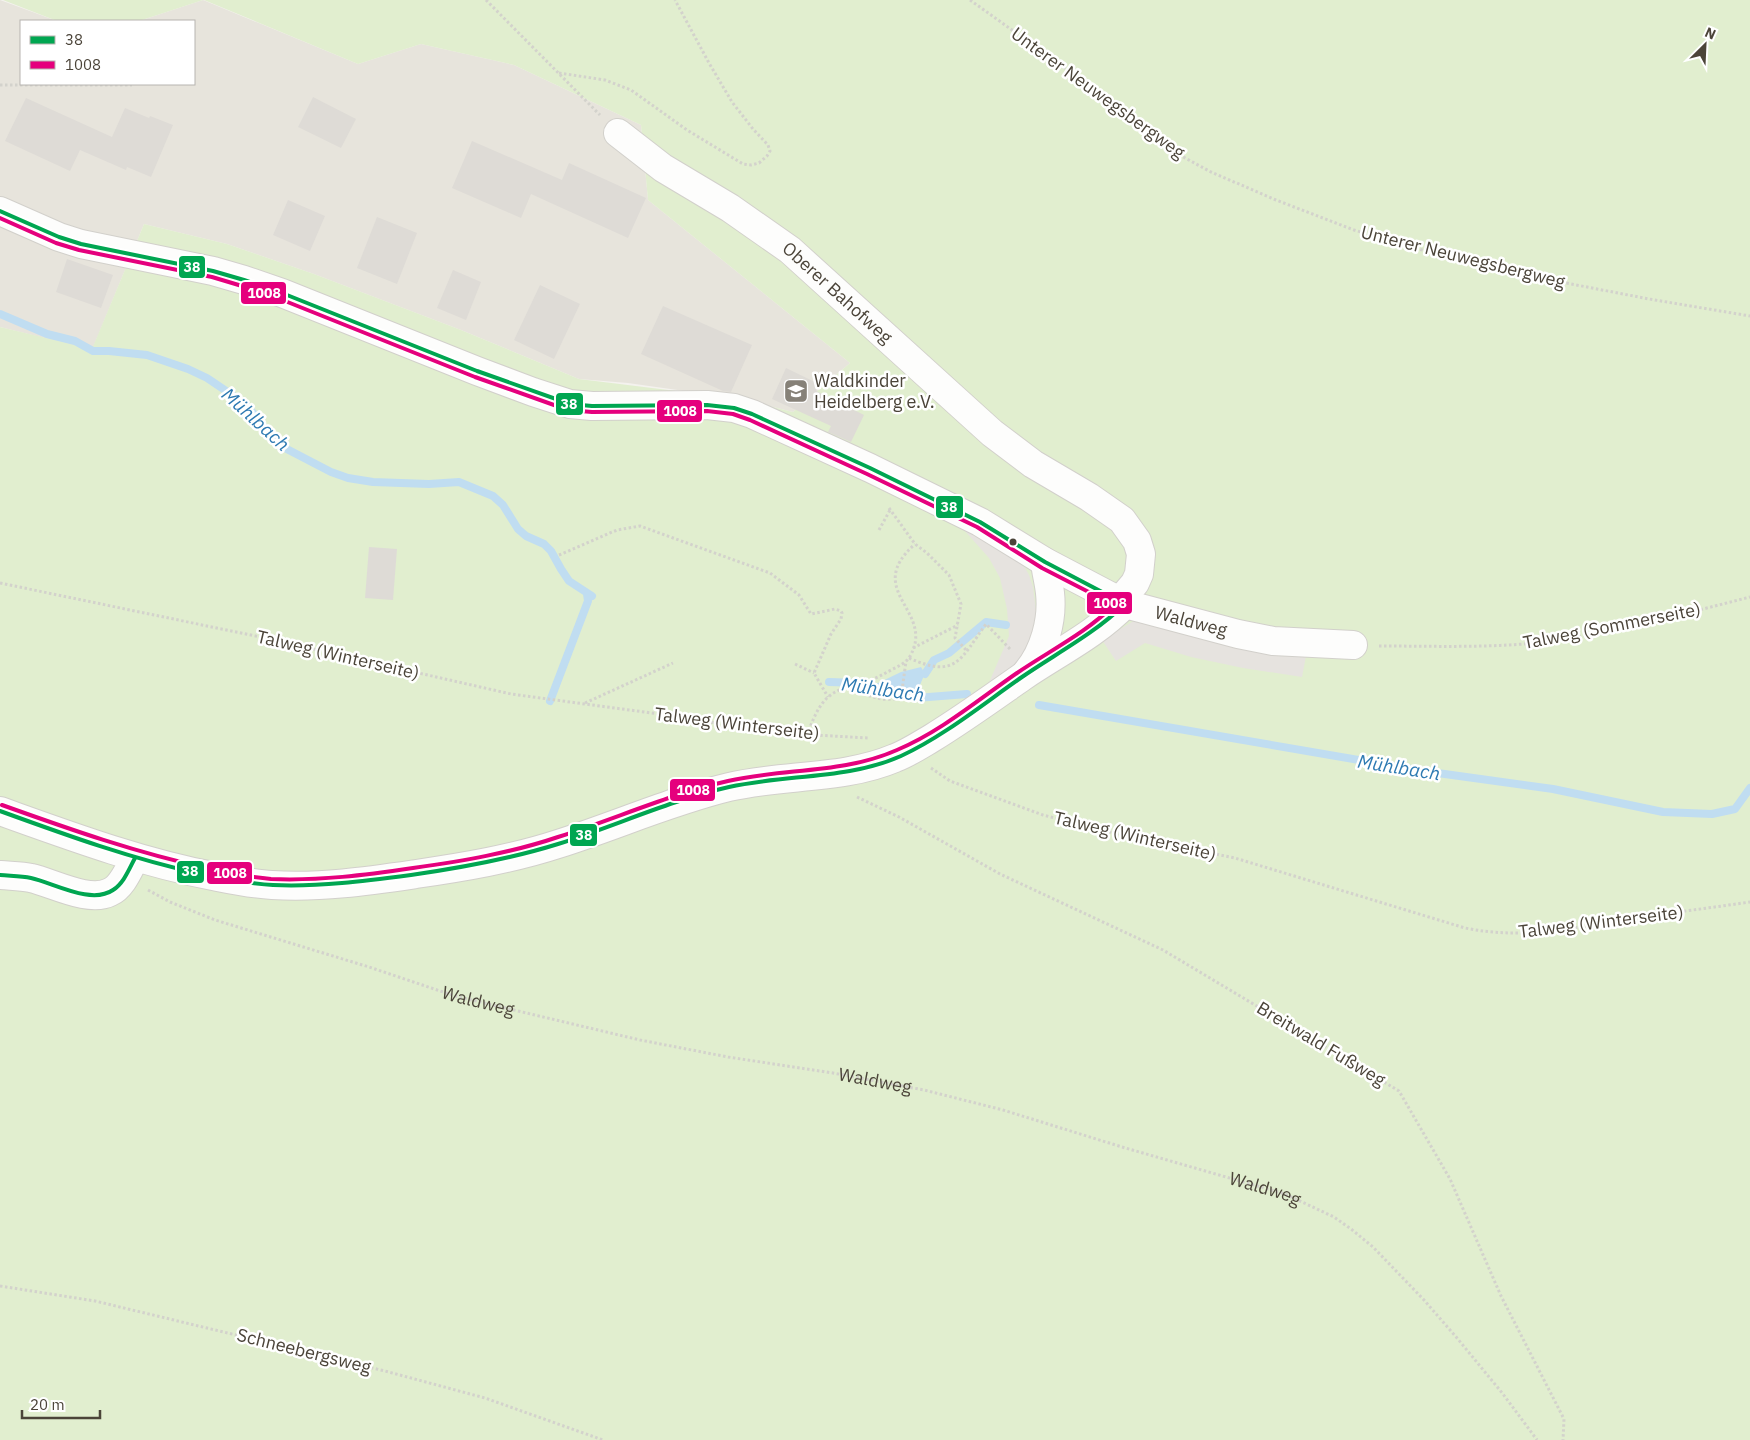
<svg xmlns="http://www.w3.org/2000/svg" width="1750" height="1440" viewBox="0 0 1750 1440" font-family="'IBM Plex Sans',sans-serif">
  <rect width="100%" height="100%" fill="#f4f2ee"/>
  <polygon fill="#e7e4dc" points="0,0 57,21 21,21 21,84 194,84 194,21 139,21 203,0 358,64 421,44 514,65 641,125 648,200 850,363 793,412 741,399 628,383 579,379 461,330 314,274 227,244 144,224 92,350 0,327"/>
  <g fill="#e1eecf">
    <polygon points="3,0 203,0 139,21 57,21"/>
    <polygon points="204,0 1750,0 1750,1440 0,1440 0,327 92,349 144,224 227,244 314,274 461,330 579,379 741,399 793,412 850,363 648,200 641,125 514,65 421,44 358,64"/>
  </g>
  <g fill="#e6e3df">
    <polygon points="956,521 1023,564 1029,575 1033,587 1037,619 1028,656 988,685 1009,636 1007,609 1000,578 989,558"/>
    <polygon points="1137,619 1306,656 1302,677 1243,668 1191,657 1145,643 1116,661 1102,640"/>
  </g>
  <path fill="#c0ddf1" d="M921,667L925,674C922,679 920,687 916,692C907,701 883,697 873,692L872,686L901,672Z"/>
  <g fill="none" stroke-linecap="round" stroke-linejoin="round">
    <g stroke="#c0ddf1" stroke-width="8">
      <polyline points="0,314 47,334 75,341 93,351 109,351 147,355 188,369 207,378 244,403 255,415 271,437 281,446 331,472 348,478 373,482 429,484 459,482 493,496 503,505 518,529 526,536 544,544 551,551 561,569 569,581 592,596"/>
      <polyline points="925,674 934,660 949,653 986,622 1006,625"/>
      <polyline points="829,682 860,683 872,688 882,688"/>
      <polyline points="906,689 908,689 916,698 967,694"/>
      <polyline points="550,701 588,601 587,594"/>
      <polyline points="1039,705 1423,771 1553,789 1663,812 1712,814 1735,809 1750,788"/>
    </g>
  </g>
  <g fill="#dedbd6">
    <polygon points="313,97 356,119 341,148 298,127"/>
    <polygon points="26,98 112,137 125,108 149,118 150,116 173,125 151,177 127,167 126,170 80,150 70,171 5,141"/>
    <polygon points="472,141 562,180 569,163 646,198 628,238 531,194 521,218 452,188"/>
    <polygon points="288,200 325,216 310,251 273,235"/>
    <polygon points="377,217 417,233 397,284 357,268"/>
    <polygon points="67,259 113,275 101,308 56,292"/>
    <polygon points="453,270 481,282 466,320 437,308"/>
    <polygon points="540,285 580,304 554,359 514,340"/>
    <polygon points="663,306 752,345 731,392 723,391 641,354"/>
    <polygon points="786,368 819,384 816,391 864,415 851,442 828,432 831,426 772,399"/>
    <polygon points="369,547 397,549 393,600 365,598"/>
  </g>
  <g fill="none" stroke-linecap="round" stroke-linejoin="round">
    <defs>
      <g id="minor">
        <path id="s2" d="M618,133L663,168L730,208L790,250L992,433L1033,464L1089,497L1122,520L1137,541L1141,554L1139,574L1135,583L1119,602"/>
        <path id="s3" d="M0,211L59,237L81,244L213,271L244,280L282,293L477,371L533,392L570,404L592,406L707,405L734,408L752,414L870,468L980,522L1045,562L1125,604L1238,634L1273,641L1353,645"/>
        <path d="M1027,672C1044,652 1053,620 1050,593C1049,583 1046,572 1045,562"/>
        <path d="M0,811C70,836 140,862 213,876C233,880 252,884 272,885C321,888 368,881 416,874C464,867 512,859 558,844C615,826 671,801 729,787C784,774 843,780 895,758C908,753 920,745 932,738C963,719 992,698 1022,677C1057,653 1095,635 1125,604"/>
        <path d="M0,875C10,876 21,876 31,878C53,883 89,903 110,892C122,887 129,869 135,858"/>
      </g>
    </defs>
    <use href="#minor" stroke="#d2d0cb" stroke-width="30"/>
    <g stroke="#d3d2cc" stroke-width="3" stroke-dasharray="2.5 2.5" stroke-linecap="butt">
      <polyline points="486,0 600,115"/>
      <polyline points="970,0 1061,65 1138,127 1174,152 1211,172 1276,200 1354,230 1429,252 1504,271 1649,299 1750,316"/>
      <polyline points="559,73 605,80 631,90 687,130 743,164 751,165 759,163 767,156 770,151 768,145 753,129 732,102 709,63 675,0"/>
      <polyline points="0,85 132,85"/>
      <polyline points="889,508 915,544 927,553 949,575 961,604 955,638 967,651"/>
      <polyline points="879,530 890,510"/>
      <polyline points="559,555 617,530 640,526 770,573 799,595 811,614 835,609 841,611 842,613 841,619 831,634 814,673 828,697"/>
      <polyline points="0,583 265,638 511,694 659,714 780,733 868,738"/>
      <path d="M1379,646C1431,646 1483,648 1535,643C1607,635 1679,615 1750,597"/>
      <polyline points="913,648 958,625"/>
      <path d="M909,658C956,679 960,660 986,624L1011,650"/>
      <polyline points="795,664 814,673"/>
      <path d="M851,686C869,697 880,702 901,698L906,661"/>
      <polyline points="585,703 673,663"/>
      <path d="M807,735C812,722 817,708 827,698C839,687 855,685 869,680C878,678 885,673 893,669C899,666 905,663 909,658C938,611 861,592 915,544"/>
      <path d="M931,768L950,781L1043,815L1100,830L1235,858L1465,928C1524,940 1571,928 1629,919C1669,913 1709,908 1750,902"/>
      <polyline points="857,797 899,817 1000,874 1163,950 1399,1091 1450,1179 1501,1296 1564,1419 1563,1440"/>
      <path id="s1" d="M148,890L170,902L215,920L369,967L455,996L640,1040L728,1057L833,1073L924,1090L1003,1110L1122,1147L1285,1194L1334,1217L1351,1229L1373,1247L1424,1300L1457,1338L1503,1394L1537,1440"/>
      <polyline points="0,1286 95,1301 385,1371 485,1398 603,1440"/>
    </g>
    <use href="#minor" stroke="#fdfdfc" stroke-width="28"/>
    <defs>
      <g id="bus-1">
        <polyline points="0,211 59,237 81,244 213,271 244,280 282,293 477,371 570,404 592,406 707,405 734,408 752,414 870,468 980,522 1045,562 1125,604"/>
        <path d="M0,811C66,835 132,859 201,874C225,879 249,884 273,885C319,887 365,881 411,875C460,868 510,859 558,844C615,826 671,800 729,787C786,774 847,780 901,756C944,736 983,704 1022,677C1057,653 1094,634 1125,604"/>
        <path d="M0,875C10,876 21,876 31,878C54,883 91,905 113,890C124,883 129,869 135,858"/>
      </g>
      <path id="bus-2" d="M0,218L56,243L79,250L212,277L242,286L280,299L475,377L568,410L592,412L707,411L733,414L750,420L867,474L977,527L1042,568L1114,605C1086,633 1049,651 1017,673C978,700 940,732 897,750C843,774 784,768 728,781C670,794 615,819 558,837C511,853 462,861 413,868C366,875 319,881 271,879C249,877 228,873 207,868C137,853 69,829 2,805"/>
    </defs>
    <use href="#bus-1" stroke="#fff" stroke-width="8"/>
    <use href="#bus-2" stroke="#fff" stroke-width="8"/>
    <use href="#bus-1" stroke="#00a651" stroke-width="4"/>
    <use href="#bus-2" stroke="#e5007d" stroke-width="4"/>
  </g>
  <defs>
    <symbol id="school-square" viewBox="-11 -11 22 22"><rect x="-9" y="-9" width="18" height="18" rx="4" fill="#868178" stroke="#fff"/><path d="M0-5L7-2L0 1L-7-2ZM-4 1L0 2.5L4 1V4Q0 6-4 4Z" fill="#fff"/></symbol>
  </defs>
  <g fill-rule="evenodd">
    <use href="#school-square" x="782" y="377" width="28" height="28"/>
  </g>
  <circle fill="#4b4439" stroke="#fff" stroke-width="2" cx="1013" cy="542" r="4.5"/>
  <g text-anchor="middle" stroke-width="5" stroke-linejoin="round" paint-order="stroke">
    <g font-size="18" fill="#4b4439" stroke="#fff">
      <text transform="translate(1098 93) rotate(36)" y="6">Unterer Neuwegsbergweg</text>
      <text transform="translate(1463 257) rotate(14)" y="6">Unterer Neuwegsbergweg</text>
      <text dy="6" stroke="none"><textPath href="#s2" startOffset="272">Oberer Bahofweg</textPath></text>
      <text dy="6" stroke="none"><textPath href="#s3" startOffset="1274">Waldweg</textPath></text>
      <text transform="translate(1612 626) rotate(-11)" y="6">Talweg (Sommerseite)</text>
      <text transform="translate(338 655) rotate(13)" y="6">Talweg (Winterseite)</text>
      <text transform="translate(737 724) rotate(7)" y="6">Talweg (Winterseite)</text>
      <text transform="translate(1135 836) rotate(13)" y="6">Talweg (Winterseite)</text>
      <text transform="translate(1601 922) rotate(-7)" y="6">Talweg (Winterseite)</text>
      <text dy="6" stroke="none"><textPath href="#s1" startOffset="349">Waldweg</textPath></text>
      <text transform="translate(1321 1044) rotate(31)" y="6">Breitwald Fußweg</text>
      <text dy="6" stroke="none"><textPath href="#s1" startOffset="754">Waldweg</textPath></text>
      <text dy="6" stroke="none"><textPath href="#s1" startOffset="1159">Waldweg</textPath></text>
      <text transform="translate(304 1351) rotate(14)" y="6">Schneebergsweg</text>
    </g>
    <g font-size="18" fill="#4b4439" stroke="#fff" text-anchor="start">
      <text x="814" y="387">Waldkinder<tspan x="814" dy="21">Heidelberg e.V.</tspan></text>
    </g>
    <g font-size="19" font-style="italic" fill="#2e7ab2" stroke="#fff">
      <text transform="translate(256 419) rotate(42)" y="7">Mühlbach</text>
      <text transform="translate(883 689) rotate(8)" y="7">Mühlbach</text>
      <text transform="translate(1399 767) rotate(9)" y="7">Mühlbach</text>
    </g>
  </g>
  <g stroke="#fff" stroke-width="2">
    <rect x="178" y="255" width="28" height="24" rx="5" fill="#00a651"/>
    <rect x="240" y="281" width="47" height="24" rx="5" fill="#e5007d"/>
    <rect x="555" y="392" width="29" height="24" rx="5" fill="#00a651"/>
    <rect x="656" y="399" width="47" height="24" rx="5" fill="#e5007d"/>
    <rect x="935" y="495" width="29" height="24" rx="5" fill="#00a651"/>
    <rect x="1086" y="591" width="47" height="24" rx="5" fill="#e5007d"/>
    <rect x="669" y="778" width="47" height="24" rx="5" fill="#e5007d"/>
    <rect x="569" y="823" width="29" height="24" rx="5" fill="#00a651"/>
    <rect x="176" y="860" width="29" height="24" rx="5" fill="#00a651"/>
    <rect x="206" y="861" width="47" height="24" rx="5" fill="#e5007d"/>
  </g>
  <g font-size="14" text-anchor="middle" font-weight="bold" fill="#fff">
    <text x="192" y="272">38</text>
    <text x="264" y="298">1008</text>
    <text x="569" y="409">38</text>
    <text x="680" y="416">1008</text>
    <text x="949" y="512">38</text>
    <text x="1110" y="608">1008</text>
    <text x="693" y="795">1008</text>
    <text x="584" y="840">38</text>
    <text x="190" y="876">38</text>
    <text x="230" y="878">1008</text>
  </g>
  <rect x="20" y="20" width="175" height="65" fill="#ffffff" stroke="#b7b4b0"/>
  <rect x="30" y="36" width="25" height="8" fill="#00a651" stroke="#b7b4b0"/>
  <text x="65" y="45" font-size="15" fill="#4b4439">38</text>
  <rect x="30" y="61" width="25" height="8" fill="#e5007d" stroke="#b7b4b0"/>
  <text x="65" y="70" font-size="15" fill="#4b4439">1008</text>
  <g transform="translate(1705 45) rotate(24)" stroke="#ffffff" stroke-width="4" paint-order="stroke">
  <path d="M0-4L9 19L0 12L-9 19Z" fill="#4b4439"/>
  <text y="-8" font-size="14" font-weight="bold" text-anchor="middle" fill="#4b4439">N</text>
  </g>
  <path d="M22 1410v8h78v-8" fill="none" stroke="#4b4439" stroke-width="2.5"/>
  <text x="30" y="1410" font-size="15" fill="#4b4439" stroke="#ffffff" stroke-width="4" paint-order="stroke">20 m</text>
</svg>
